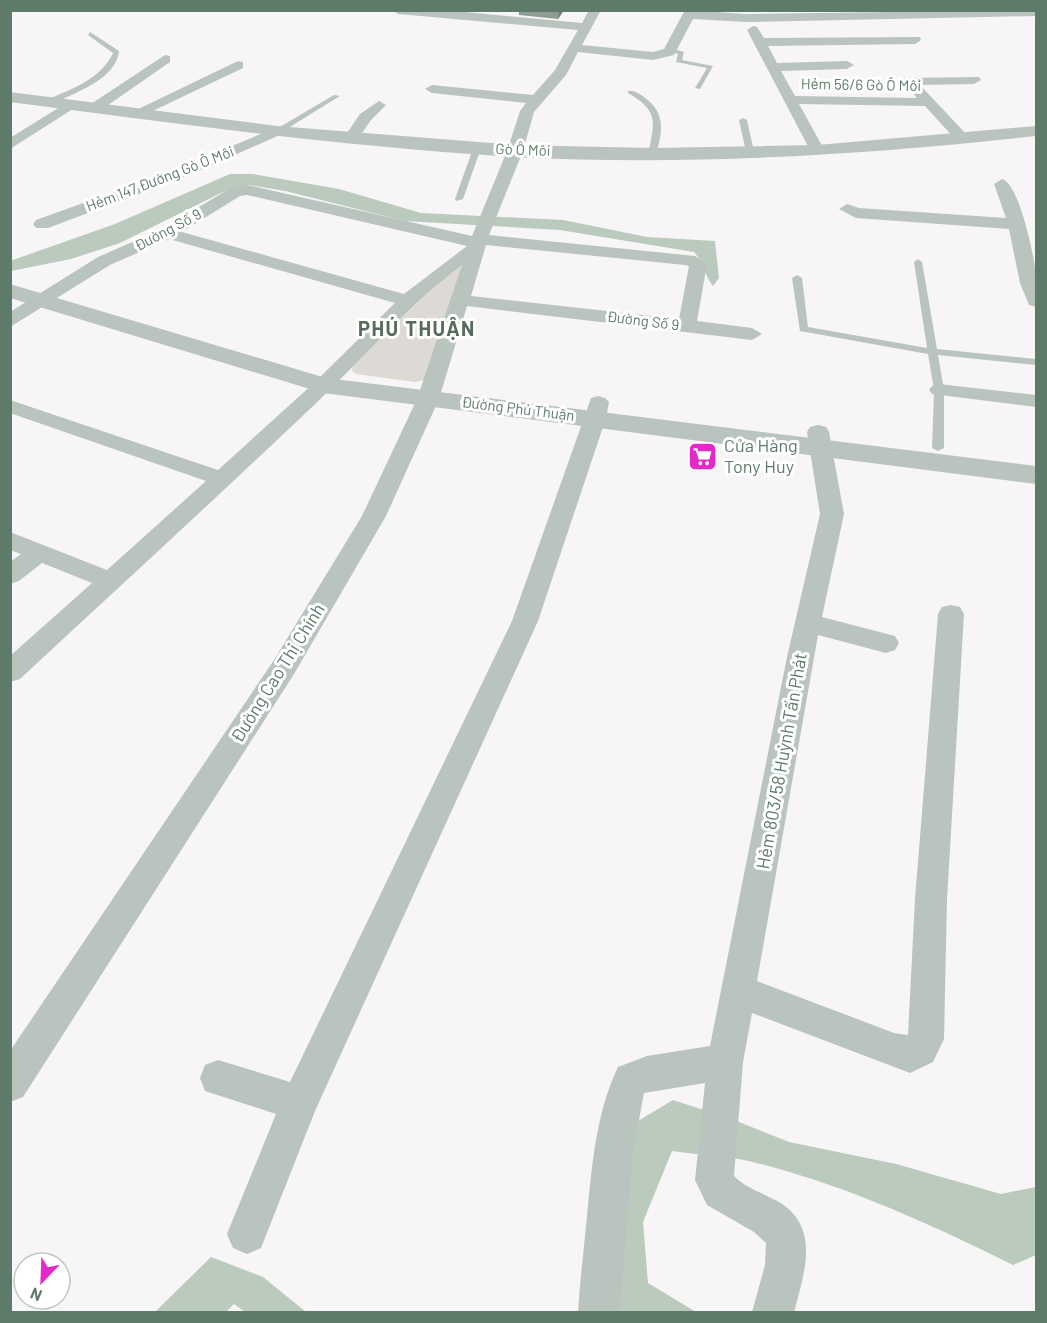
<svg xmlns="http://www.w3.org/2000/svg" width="1047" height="1323" viewBox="0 0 1047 1323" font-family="Barlow,sans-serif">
  <rect width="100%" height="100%" fill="#f8f5f6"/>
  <polygon fill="#ddd9d4" points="457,266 462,266 424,380 415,382 356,374 352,371 353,363"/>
  <g fill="#bacabd">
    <path d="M230,174H253L339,189L421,213L563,220L647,237L715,241L719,278L713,286C704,275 704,263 694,252L560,230L405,221L285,191L249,185L223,192L120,243L71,259L11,271L10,261L115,224Z"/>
    <path d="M673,1100L729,1118L789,1142L896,1164L1001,1194L1036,1187V1255L1013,1265C928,1223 843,1184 749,1161C725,1156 698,1155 672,1151L643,1222L648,1283L696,1312H616L623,1130Z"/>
    <polygon points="211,1257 263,1277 306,1312 245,1312 234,1304 226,1312 155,1312"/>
  </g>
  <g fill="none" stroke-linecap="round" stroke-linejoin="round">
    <g fill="#bac4be" fill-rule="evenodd">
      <path d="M90,32L119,51C117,79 74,93 52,104H46V100C72,89 101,79 113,53L88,35Z"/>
      <polygon points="671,48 684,52 682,60 713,66 700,89 695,88 707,68 676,62 678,54 669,51"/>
      <path d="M628,91C634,90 640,94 645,98C666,112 663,135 655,156L648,154C655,122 659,111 628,93Z"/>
      <polygon points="334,95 340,96 280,133 273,131"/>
      <polygon points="743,118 747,120 754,152 750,154 746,152 739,120"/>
      <polygon points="474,146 481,148 463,199 456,201 455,199"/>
      <polygon points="918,259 922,262 937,349 1036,359 1036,365 938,355 944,390 944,448 938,451 932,448 934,390 928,354 800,331 792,278 797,275 802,278 808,327 927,348 914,262"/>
    </g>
    <g fill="#bac4be" fill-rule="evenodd">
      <path d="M392,10H444L582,23L589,10H601L582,45L653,52L664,49L685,10L746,14L1036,10V16L746,22L693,19L674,55L653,60L578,52L566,75L534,112L523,151L489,235L695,256L707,264L697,321L752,328L762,334L752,340L467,306L439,399L386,516L294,674L23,1097L10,1102V1051L274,660L362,516L417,399L462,265C407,306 363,359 312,407C215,499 117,589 20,679L10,682V656L92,583L42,563L19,581L10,584V562L21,554L10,550V532L107,570L206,481L10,413V400L218,470L315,382L395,303L169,239L110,265L10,327V312L98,257L162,229L229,189L247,185L472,236L507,151L520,111L526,103L432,93L425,89L432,85L533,95L555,70L578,30L398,14ZM247,195L467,246L404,294L182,232L240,196ZM486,245L685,265L689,266L679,319L471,296Z"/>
      <polygon points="753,26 757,27 764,38 920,37 921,40 915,44 768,46 777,63 847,61 854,65 847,69 781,71 795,96 917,98 902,81 904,78 979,77 981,80 974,84 920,85 968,136 965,139 955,139 925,106 799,104 825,151 822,154 812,154 747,30"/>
      <polygon points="165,55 170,56 170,62 101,110 91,110 89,107 91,104"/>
      <polygon points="238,61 243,62 243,68 142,116 137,117 130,113"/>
      <polygon points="71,100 78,104 76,107 10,149 10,138"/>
      <polygon points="379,101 386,105 371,120 356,142 346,142 343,139 360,114"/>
      <polygon points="277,127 282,128 284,131 282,134 192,174 48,228 36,228 33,224 36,220 180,168"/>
      <path d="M1002,179C1019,183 1034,256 1036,274C1038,284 1036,296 1036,307L1029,305L1020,283L1009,229L856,218L839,209L847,204L859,208L1006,218L994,184Z"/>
      <polygon points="939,384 1036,395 1036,407 932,394 929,390 932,386"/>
      <polygon points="598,396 605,398 609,402 606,418 538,621 315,1111 261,1248 247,1254 233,1248 227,1234 276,1114 205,1091 200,1078 205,1065 218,1060 290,1082 512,621 584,418 591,398"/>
      <path d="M818,425L826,427L829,432L844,514L822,617L895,636L899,643L895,650L886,653L818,635L757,981L894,1033L908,1035L915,899L938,614L942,607L951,605L960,607L964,614L947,899L944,1039L933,1062L910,1073L752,1013L743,1062L734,1176C747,1189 766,1194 782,1204C821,1230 803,1277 794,1312H752L765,1265L766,1243L754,1232L707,1205L695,1180L705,1083L644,1093L633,1152L620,1312H578C580,1280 584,1248 587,1216C592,1165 596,1113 618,1067L647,1056L710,1046L787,657L820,514L807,432L810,427Z"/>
    </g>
    <g fill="#bac4be" fill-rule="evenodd">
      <path d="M10,92L277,126L515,145L652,148L817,145L1036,126V136C863,155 689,166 515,157C346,147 178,124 10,102Z"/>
      <polygon points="10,284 326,378 1036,466 1036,484 323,393 10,298"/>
    </g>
  </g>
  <polygon fill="#8f9c93" points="519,10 564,10 558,19 519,15"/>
  <polygon fill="#747f78" points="559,10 564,10 558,19"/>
  <defs>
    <symbol id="supermarket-square" viewBox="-11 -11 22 22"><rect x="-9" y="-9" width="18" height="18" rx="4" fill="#e529c8" stroke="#fff"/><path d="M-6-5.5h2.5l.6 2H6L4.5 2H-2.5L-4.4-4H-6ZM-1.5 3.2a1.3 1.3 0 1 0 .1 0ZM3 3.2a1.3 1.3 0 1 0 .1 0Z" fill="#fff"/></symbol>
  </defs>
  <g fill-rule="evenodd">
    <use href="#supermarket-square" x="686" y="440" width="33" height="33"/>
  </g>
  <g text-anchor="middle" stroke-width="6" stroke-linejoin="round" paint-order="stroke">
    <g font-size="15" fill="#5e7b69" stroke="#fff">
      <text transform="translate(861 85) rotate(1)" y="5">Hẻm 56/6 Gò Ô Môi</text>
      <text transform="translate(523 150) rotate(2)" y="5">Gò Ô Môi</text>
      <text transform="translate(160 179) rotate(-21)" y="5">Hẻm 147 Đường Gò Ô Môi</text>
      <text transform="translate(168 230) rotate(-28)" y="5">Đường Số 9</text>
      <text transform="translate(643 321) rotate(7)" y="5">Đường Số 9</text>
      <text transform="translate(518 409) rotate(7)" y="5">Đường Phú Thuận</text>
    </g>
    <g font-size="18" fill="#5e7b69" stroke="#fff" text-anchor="start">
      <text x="724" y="452">Cửa Hàng<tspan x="724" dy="21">Tony Huy</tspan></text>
    </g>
    <g font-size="18" fill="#5e7b69" stroke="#fff">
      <text transform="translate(278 673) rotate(-58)" y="6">Đường Cao Thị Chính</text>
      <text transform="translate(782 761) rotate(-80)" y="6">Hẻm 803/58 Huỳnh Tấn Phát</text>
    </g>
    <g font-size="20" font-weight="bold" letter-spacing="1.5" fill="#556c5d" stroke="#fff">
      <text x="417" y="336">PHÚ THUẬN</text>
    </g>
  </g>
  <rect width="1047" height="1323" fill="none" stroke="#5e7b69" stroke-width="24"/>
  <g transform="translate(42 1281) rotate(203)"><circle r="28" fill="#ffffff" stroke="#bfcac3" stroke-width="1.5"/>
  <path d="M0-4.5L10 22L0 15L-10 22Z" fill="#e529c8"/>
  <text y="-9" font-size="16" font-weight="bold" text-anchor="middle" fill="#5e7b69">N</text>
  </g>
</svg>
